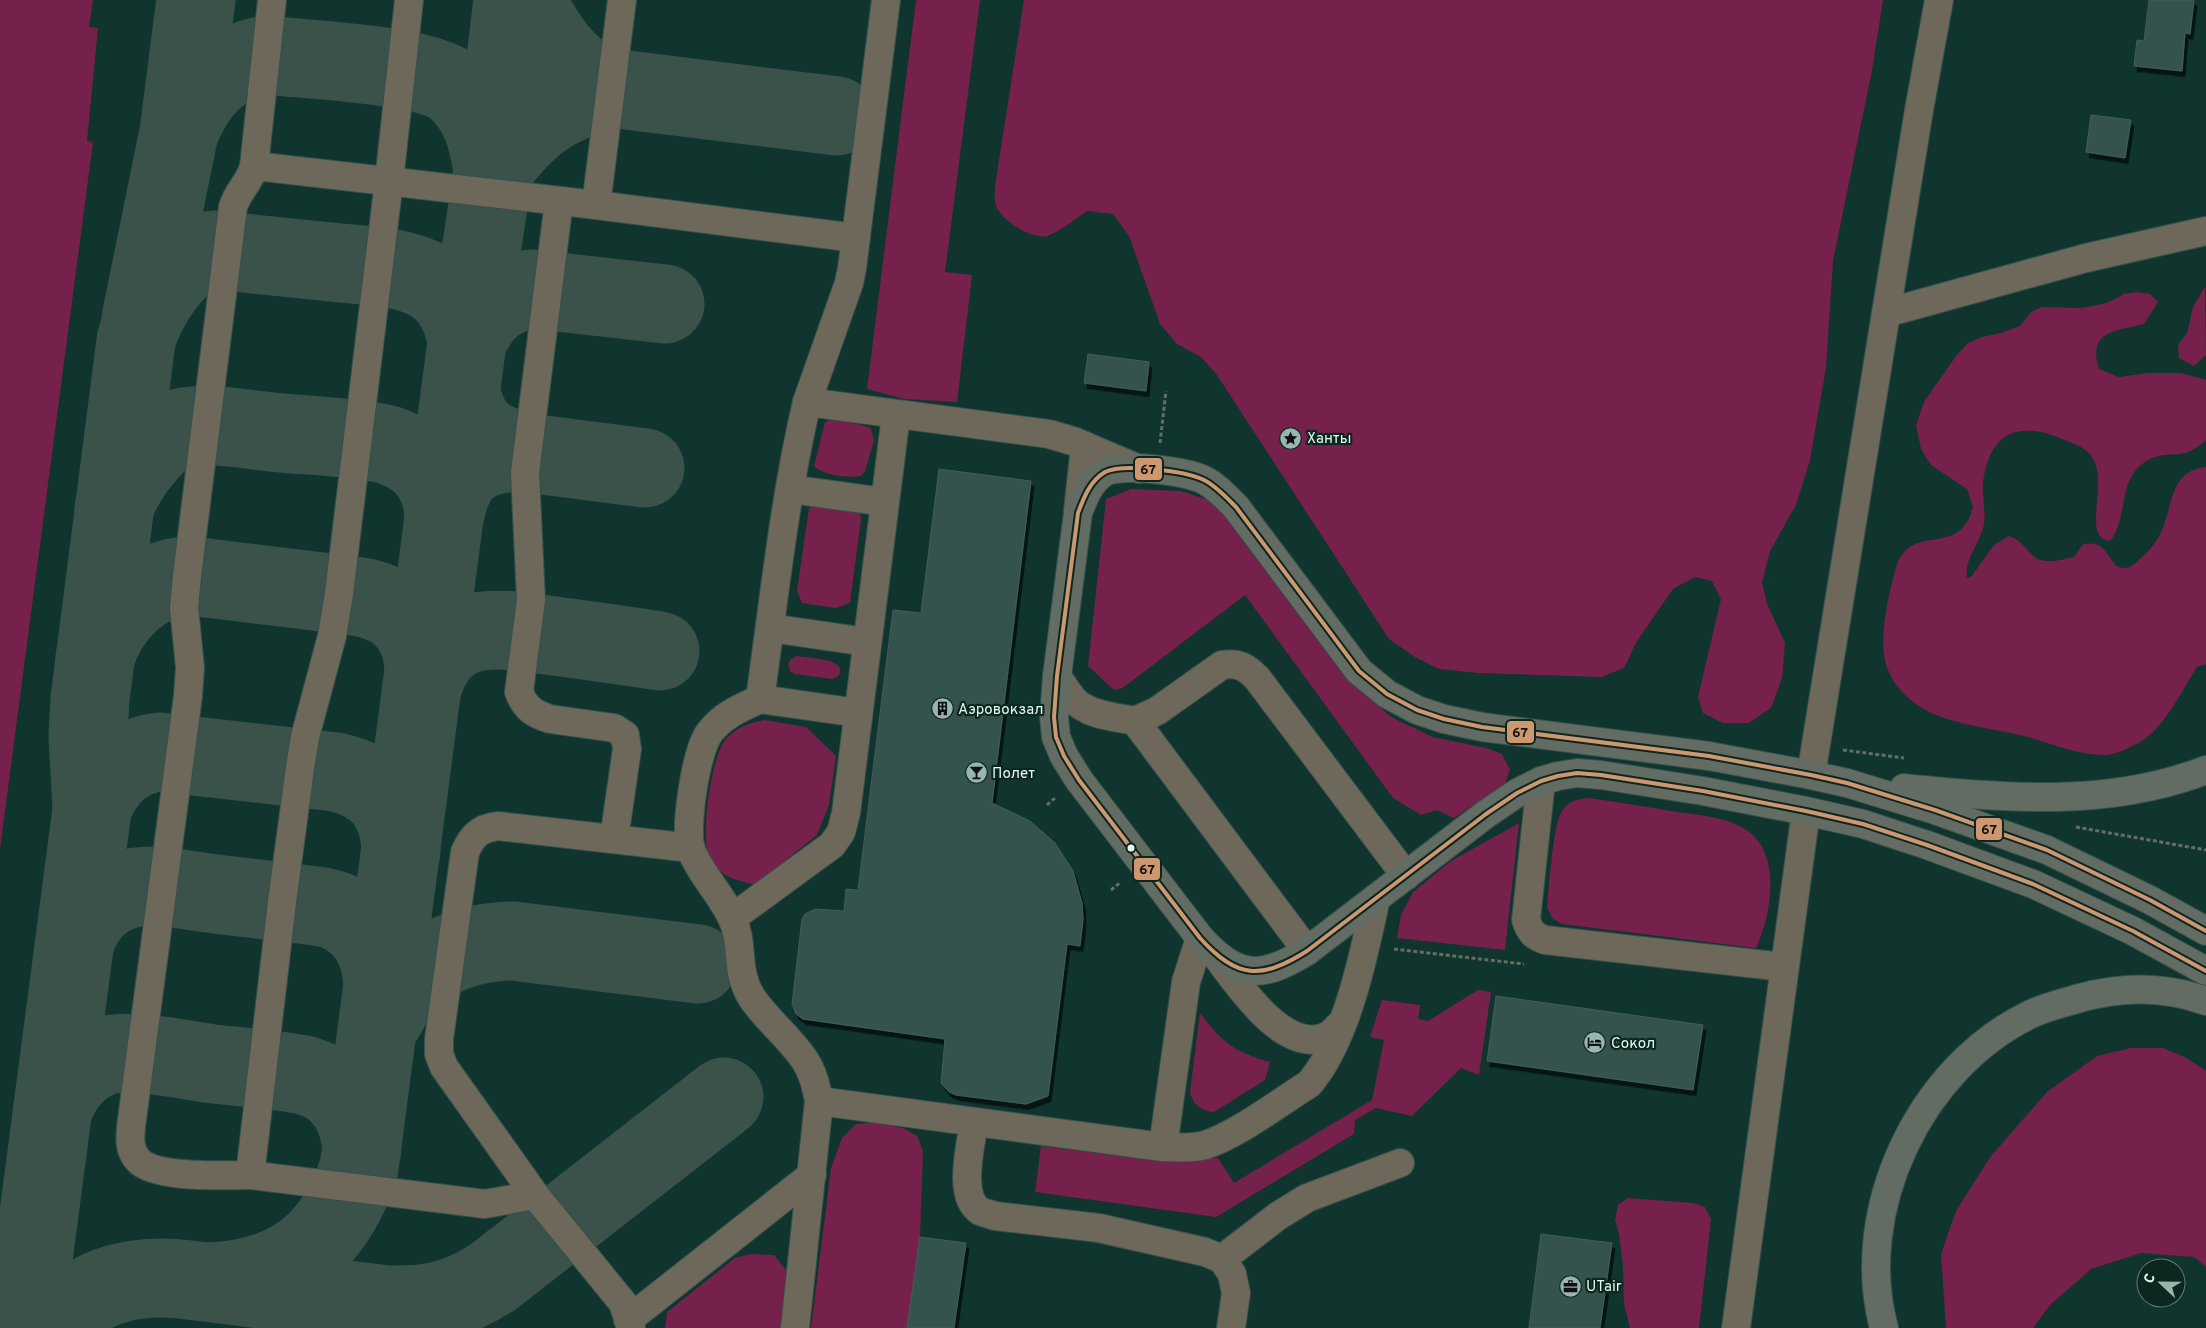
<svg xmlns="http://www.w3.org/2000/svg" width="2206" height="1328" viewBox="0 0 2206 1328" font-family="Overpass,sans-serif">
  <defs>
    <filter id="shadow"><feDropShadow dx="3" dy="5.5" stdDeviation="0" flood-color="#0009"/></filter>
  </defs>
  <rect width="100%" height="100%" fill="#0f352e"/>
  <g fill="#75214b">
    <polygon points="0,0 93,0 89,27 98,28 87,141 93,142 0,849"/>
    <polygon points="916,0 980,0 945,272 972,275 957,402 904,399 867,389"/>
    <path d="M1024,0H1883L1872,70L1833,261L1826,368L1810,460L1796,505L1770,551L1762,582L1767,604L1785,643L1782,678L1771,708L1749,723H1723L1703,713L1698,697L1721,599L1712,581L1695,577L1673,589L1637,641L1624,668L1601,677L1478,673L1439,669L1415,657L1389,639L1217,375L1201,357L1177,344L1160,324L1129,236L1113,214L1087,211C1074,220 1061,231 1047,236C1032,240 1000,220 996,205C994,200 995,192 995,186Z"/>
    <polygon points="2205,287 2206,355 2194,366 2179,358 2178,345 2187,333 2193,307"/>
    <path d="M2137,292L2150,294L2158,302L2144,324C2115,331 2087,331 2099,369L2119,377L2148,373H2181L2206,380V440C2201,444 2196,449 2190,451C2175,458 2164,450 2145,462C2117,480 2129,518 2110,541C2077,538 2117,470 2084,449C2077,444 2068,442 2060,438C2015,420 1989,435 1983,483C1982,497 1986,511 1984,525C1980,543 1964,559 1967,578L1971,577L1994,545L2009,536C2021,541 2023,545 2031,554C2042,566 2060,560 2074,557L2083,544C2106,541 2104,554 2118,567C2128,570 2134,565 2141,558C2149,551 2156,543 2160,534C2174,507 2168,471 2206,467V664L2197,667C2183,689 2163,730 2140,742C2131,747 2115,755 2105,755C2076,755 2051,743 2024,736C1976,724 1913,724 1889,672C1876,646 1888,596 1896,568C1908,527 1947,550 1965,525C1969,520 1971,513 1973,507L1967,489L1931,465L1921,449L1916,425L1924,402L1956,356L1968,343L1982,337L2001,333L2020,326L2031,312L2042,307L2082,308L2107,303L2124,294Z"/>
    <path d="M836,418L871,428L874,441L865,471L861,476C847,478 824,476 814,466L825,422Z"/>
    <polygon points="1131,489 1181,491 1215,502 1351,681 1391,717 1433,737 1486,748 1502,754 1510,770 1505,783 1454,818 1437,810 1421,815 1393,798 1245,595 1128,684 1122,688 1114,690 1088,666 1106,499"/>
    <polygon points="816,503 859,510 861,519 850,603 836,608 802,603 797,591 809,508"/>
    <path d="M797,656C807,658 842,658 840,671C840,676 836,678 832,679L795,674L790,671L788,664L791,659Z"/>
    <path d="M765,720L806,727L836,756L829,805L817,835L755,885C738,881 719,876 710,859C699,838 711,759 725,740C735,728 750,722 765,720Z"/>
    <path d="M1589,798C1616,802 1644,806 1671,811C1697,815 1726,816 1748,831C1782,855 1771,917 1756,948L1562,924L1553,919L1547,907C1549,888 1553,824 1562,811C1568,801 1577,799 1589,798Z"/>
    <polygon points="1519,823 1505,950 1397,938 1401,915 1413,892 1451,861"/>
    <polygon points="1478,990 1491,992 1479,1075 1461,1068 1412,1116 1376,1108 1355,1120 1354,1134 1216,1217 1035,1192 1041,1146 1146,1159 1218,1158 1234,1183 1372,1100 1384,1040 1370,1037 1382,1000 1420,1005 1418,1019 1428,1021"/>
    <path d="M1200,1013C1223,1043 1234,1052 1270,1062L1265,1080L1214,1112C1200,1110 1194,1106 1190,1092Z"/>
    <polygon points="2131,1048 2163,1048 2187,1058 2206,1071 2206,1267 2194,1257 2141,1253 2091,1269 2050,1305 2033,1328 1946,1328 1941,1254 1956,1211 1991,1156 2047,1092 2097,1056"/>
    <polygon points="879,1122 905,1129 917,1136 923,1151 920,1237 907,1328 811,1328 831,1168 842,1138 856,1124"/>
    <polygon points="1628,1198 1693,1203 1705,1207 1711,1219 1699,1328 1630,1328 1624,1304 1623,1266 1619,1234 1615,1220 1618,1205"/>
    <polygon points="751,1254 774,1255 786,1270 782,1328 665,1328 667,1312 735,1258"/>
  </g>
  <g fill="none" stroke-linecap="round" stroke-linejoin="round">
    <g stroke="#3a524a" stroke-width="79">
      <polyline points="611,88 837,116"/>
      <path d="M179,132C197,89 219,64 266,55C309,60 431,64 459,91C482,113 488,140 493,170"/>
      <path d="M493,170C529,122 553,105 611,88C601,83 588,79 579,72C555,53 540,27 526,0"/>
      <polyline points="141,319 179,132 196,0"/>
      <polyline points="467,342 490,193 513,0"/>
      <path d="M467,342C481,311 497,296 531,289L665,304"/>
      <polyline points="528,453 645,468"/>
      <path d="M114,508C122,483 152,440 177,429C200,420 255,431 282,433C315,436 348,437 380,443C392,445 402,450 412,456C434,470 443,492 444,516"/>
      <path d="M444,516C447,508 448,498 452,490C464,457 498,451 528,453C489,443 468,433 461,390"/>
      <path d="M95,658C107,616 145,576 191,576L355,596C398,602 424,628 424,673"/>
      <path d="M421,692C441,615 499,628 561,637C594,641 627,646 660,651"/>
      <path d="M92,810C103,777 125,757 159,752L336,772C379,782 400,807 401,852"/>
      <path d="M75,943C82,918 99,898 125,890C151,881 182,890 208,893C247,898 285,902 323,907C363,915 382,949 383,987"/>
      <path d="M385,1017C409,965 458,942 513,941L698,964"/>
      <path d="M52,1112C61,1086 78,1065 104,1056C131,1048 185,1060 213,1064C243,1067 274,1069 304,1075C314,1078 323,1081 331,1087C352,1103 360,1125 362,1149"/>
      <path d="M24,1328L92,810L88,736L90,699L136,341C144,309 178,253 214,250C253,254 292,258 331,262C364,266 402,265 431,282C453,295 463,318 467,342L359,1168C334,1244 289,1278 209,1282"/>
      <path d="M48,1328C86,1288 126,1274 181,1279L387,1305C430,1306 456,1301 493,1277L724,1097"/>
    </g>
  </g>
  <g fill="#35524d" stroke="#425e59" filter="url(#shadow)">
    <polygon points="2149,0 2194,0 2190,34 2185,33 2182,71 2134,66 2137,40 2144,41"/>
    <polygon points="2091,115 2131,120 2125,158 2086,152"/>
    <polygon points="1088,354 1149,362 1146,391 1084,383"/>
    <polygon points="939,469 1031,481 992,803 1030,821 1055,843 1073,871 1082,903 1083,920 1080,946 1067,944 1048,1096 1026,1104 956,1095 949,1092 941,1083 945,1039 803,1019 796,1014 792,1004 802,919 805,914 815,909 844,911 846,889 858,890 893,610 921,613"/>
    <polygon points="1496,996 1703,1025 1693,1090 1487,1061"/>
    <polygon points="1541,1234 1612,1243 1600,1328 1529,1328"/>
    <polygon points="920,1237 966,1243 954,1328 907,1328"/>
  </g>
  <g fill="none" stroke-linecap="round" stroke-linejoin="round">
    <defs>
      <g id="minor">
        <path d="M272,0L254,166C250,183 238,190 233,207L187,576L184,608L190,667L188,696L131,1127C130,1139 129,1150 138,1160C155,1179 225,1175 250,1175L282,902L300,768L305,737L332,636L339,594L389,181L409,0"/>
        <polyline points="254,166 596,205 856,238"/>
        <path d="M559,201L525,473L531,600L519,692C525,708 534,714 550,719L614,728L625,735L627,749L614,839"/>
        <polyline points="596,205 622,0"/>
        <polyline points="1886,313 2086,258 2206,231"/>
        <polyline points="807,402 1049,434 1076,442 1139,469"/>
        <polyline points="790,489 885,502"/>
        <polyline points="1078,511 1085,446"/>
        <polyline points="770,628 867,642"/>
        <path d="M1057,676C1062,684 1067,692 1073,699C1087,715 1115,717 1135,721L1307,951"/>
        <polyline points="760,699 858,713"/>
        <path d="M1135,721L1157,711L1222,665C1238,662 1246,667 1257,678L1406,876"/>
        <polyline points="1811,775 1919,110 1939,0"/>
        <path d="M1541,781L1526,920C1530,932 1534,936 1545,940L1783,967"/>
        <polyline points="732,918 832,845 841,832 846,813 896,415"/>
        <path d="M1215,954C1236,982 1286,1059 1329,1035C1334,1032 1338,1026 1343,1022"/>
        <path d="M819,1101L1163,1147C1177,1147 1192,1149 1205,1145C1237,1135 1280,1102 1309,1084C1347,1040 1364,954 1376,898"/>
        <path d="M974,1122C971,1145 957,1196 980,1211C984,1213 990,1214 995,1216L1099,1228L1205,1252L1222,1259L1232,1274L1236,1293L1231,1328"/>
        <polyline points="1163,1147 1186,982 1200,938"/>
        <polyline points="250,1175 485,1204 535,1195"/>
        <polyline points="1222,1259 1278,1216 1307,1198 1400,1163"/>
        <polyline points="628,1320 812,1175"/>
        <path d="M631,1328L623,1303L535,1195L444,1067L439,1054V1039L465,852C472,836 480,828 498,826L691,848"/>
        <path d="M795,1328L819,1101C816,1086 813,1072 804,1059C789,1037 767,1020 752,998C734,969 745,946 732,918C721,894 701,875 691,850C684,829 696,749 710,732C723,715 742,707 760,699C774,600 784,500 807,402L849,283L852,268L886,0"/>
        <polyline points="1736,1328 1806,811"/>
      </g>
      <g id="major">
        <path d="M1904,788C2006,798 2107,808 2206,770"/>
        <path d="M2206,931L2150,900L2047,850L1935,810L1847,783L1811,775L1709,756L1482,727L1444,719L1417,710L1387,694L1359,671L1236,507C1226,497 1216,486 1204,480C1186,471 1122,463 1105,472C1090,481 1084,497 1078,513L1057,676L1054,717L1056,737L1064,756L1079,780L1200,938C1237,979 1261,980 1307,951L1486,814L1517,793L1541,781L1558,776L1577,773L1601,775L1703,791L1806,811L1863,824L1927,845L2033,884L2133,931L2206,971"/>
        <path d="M1884,1328C1852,1210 1920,1068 2029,1015C2045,1007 2063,1003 2080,998C2121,987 2165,986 2206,1001"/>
      </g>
    </defs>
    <use href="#minor" stroke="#34514c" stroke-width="30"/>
    <use href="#major" stroke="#34514c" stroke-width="30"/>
    <g stroke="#686d63" stroke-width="3" stroke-dasharray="4 2.5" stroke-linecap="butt">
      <polyline points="1160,443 1166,391"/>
      <polyline points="1843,750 1904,758"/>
      <polyline points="1047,805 1056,797"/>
      <polyline points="2076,827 2206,850"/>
      <polyline points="1111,890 1121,882"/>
      <polyline points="1394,949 1524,964"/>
    </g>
    <use href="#minor" stroke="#6e685a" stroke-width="28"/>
    <use href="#major" stroke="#636c62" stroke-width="28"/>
    <defs>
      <path id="bus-1" d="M2206,931L2150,900L2047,850L1935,810L1847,783L1811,775L1709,756L1482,727L1444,719L1417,710L1387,694L1359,671L1236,507C1226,497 1216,486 1204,480C1186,471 1122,463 1105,472C1090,481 1084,497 1078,513L1057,676L1054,717L1056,737L1064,756L1079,780L1200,938C1237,979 1261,980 1307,951L1486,814L1517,793L1541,781L1558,776L1577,773L1601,775L1703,791L1806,811L1863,824L1927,845L2033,884L2133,931L2206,971"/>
    </defs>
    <use href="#bus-1" stroke="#0d2620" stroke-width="8"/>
    <use href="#bus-1" stroke="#cd976f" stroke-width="4"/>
  </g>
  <defs>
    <symbol id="sight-disc" viewBox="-11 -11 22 22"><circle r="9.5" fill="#96b6af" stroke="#0d2620"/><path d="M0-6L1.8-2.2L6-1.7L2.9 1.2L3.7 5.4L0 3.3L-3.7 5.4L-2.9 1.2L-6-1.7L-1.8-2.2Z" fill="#111"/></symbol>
    <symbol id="building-disc" viewBox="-11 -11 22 22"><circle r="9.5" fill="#96b6af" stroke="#0d2620"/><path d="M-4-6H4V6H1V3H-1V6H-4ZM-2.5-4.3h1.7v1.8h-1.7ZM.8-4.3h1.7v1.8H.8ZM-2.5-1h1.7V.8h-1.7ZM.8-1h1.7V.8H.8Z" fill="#111"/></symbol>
    <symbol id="bar-disc" viewBox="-11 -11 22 22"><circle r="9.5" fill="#96b6af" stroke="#0d2620"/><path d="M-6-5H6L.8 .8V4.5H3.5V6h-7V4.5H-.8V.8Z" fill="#111"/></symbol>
    <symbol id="hotel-disc" viewBox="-11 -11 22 22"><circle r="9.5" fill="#96b6af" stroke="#0d2620"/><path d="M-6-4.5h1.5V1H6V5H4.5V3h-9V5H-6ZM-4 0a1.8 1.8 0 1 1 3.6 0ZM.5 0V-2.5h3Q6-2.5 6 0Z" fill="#111"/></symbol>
    <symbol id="office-disc" viewBox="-11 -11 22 22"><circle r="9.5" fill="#96b6af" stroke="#0d2620"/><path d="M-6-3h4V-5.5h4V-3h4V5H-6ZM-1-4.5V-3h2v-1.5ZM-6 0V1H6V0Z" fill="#111"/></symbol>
  </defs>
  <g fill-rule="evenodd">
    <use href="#sight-disc" x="1278" y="426" width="25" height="25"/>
    <use href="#building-disc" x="930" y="696" width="25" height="25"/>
    <use href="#bar-disc" x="964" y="760" width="25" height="25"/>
    <use href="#hotel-disc" x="1582" y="1030" width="25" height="25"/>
    <use href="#office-disc" x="1558" y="1274" width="25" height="25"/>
  </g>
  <circle fill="#dffcf4" stroke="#0d2620" stroke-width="2" cx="1131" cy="848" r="4.5"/>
  <g text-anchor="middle" stroke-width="4.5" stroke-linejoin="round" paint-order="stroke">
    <g font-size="15" fill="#dffcf4" stroke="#0d2620" text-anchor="start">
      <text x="1307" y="443">Ханты</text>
      <text x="958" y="714">Аэровокзал</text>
      <text x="992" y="778">Полет</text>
      <text x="1611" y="1048">Сокол</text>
      <text x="1586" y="1291">UTair</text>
    </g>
  </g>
  <g stroke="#0d2620" stroke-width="2">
    <rect x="1134" y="457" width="29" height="24" rx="5" fill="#cd976f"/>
    <rect x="1506" y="720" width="29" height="24" rx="5" fill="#cd976f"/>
    <rect x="1975" y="817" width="28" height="24" rx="5" fill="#cd976f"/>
    <rect x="1133" y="857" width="28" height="24" rx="5" fill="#cd976f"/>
  </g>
  <g font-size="14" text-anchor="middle" font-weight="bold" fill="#111">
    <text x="1148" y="474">67</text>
    <text x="1520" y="737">67</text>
    <text x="1989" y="834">67</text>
    <text x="1147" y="874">67</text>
  </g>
  <g transform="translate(2161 1283) rotate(292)"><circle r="24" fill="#0d2620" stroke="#617c75"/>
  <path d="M0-4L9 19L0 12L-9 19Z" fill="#96b6af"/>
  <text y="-8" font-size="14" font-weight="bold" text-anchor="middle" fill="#dffcf4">С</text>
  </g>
</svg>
